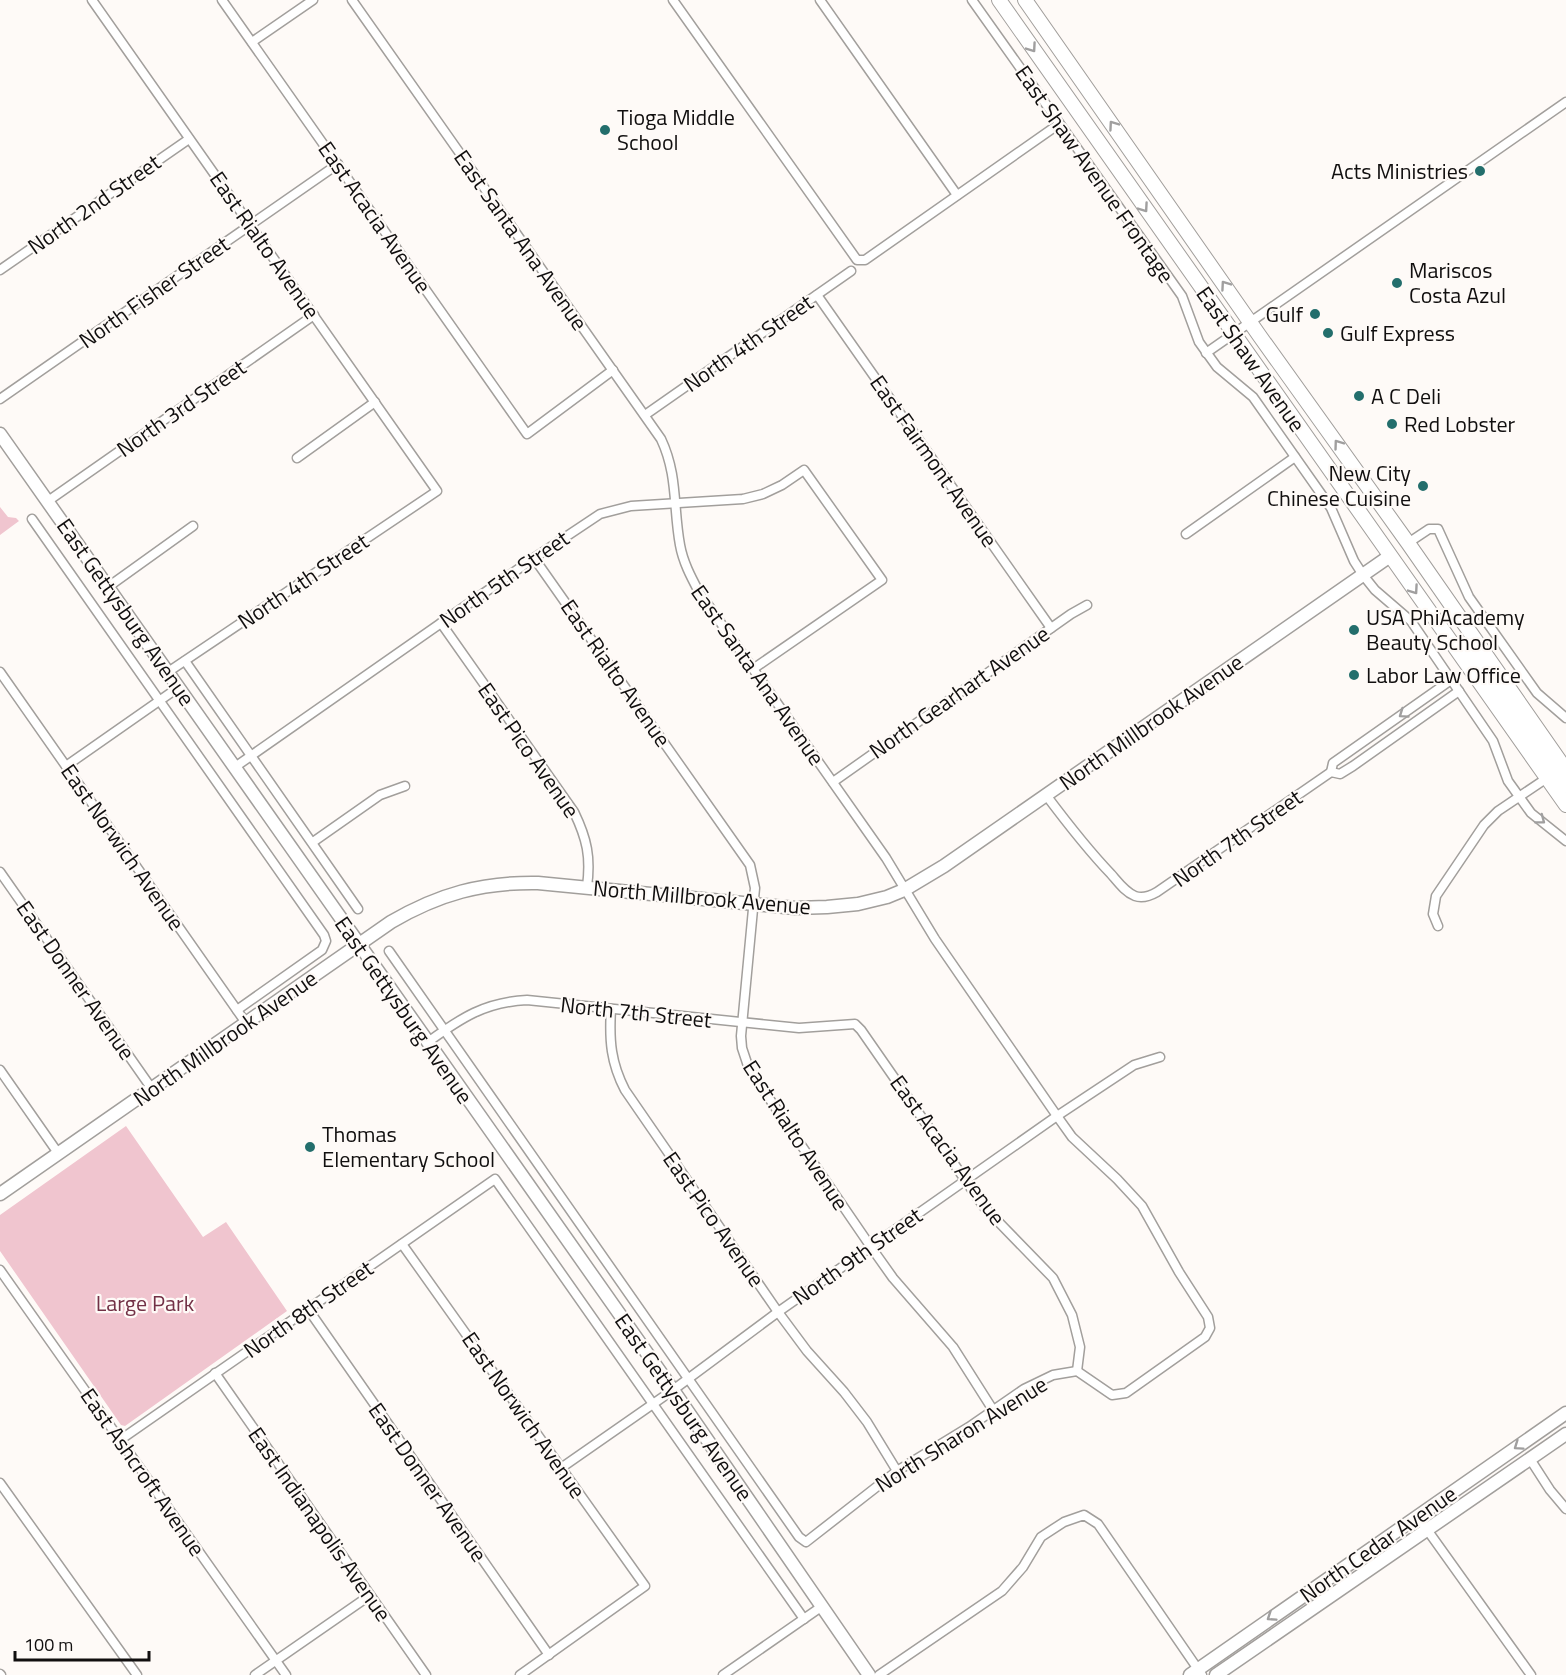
<svg xmlns="http://www.w3.org/2000/svg" width="1566" height="1675" viewBox="0 0 1566 1675" font-family="'Titillium Web',sans-serif">
  <rect width="100%" height="100%" fill="#fefaf7"/>
  <g fill="#f0c5cf">
    <polygon points="0,507 8,517 16,518 19,521 0,535"/>
    <polygon points="126,1126 203,1237 226,1222 287,1311 125,1426 121,1425 0,1251 0,1215"/>
  </g>
  <g fill="none" stroke-linecap="round" stroke-linejoin="round">
    <defs>
      <g id="street">
        <polyline points="92,0 437,491 168,672"/>
        <polyline points="222,0 527,434 613,370"/>
        <path d="M352,0L661,439C678,475 673,507 680,545C683,562 691,577 699,592L886,858L935,939L1057,1116L1072,1137L1117,1179L1142,1206L1179,1272L1208,1317L1210,1328L1205,1337L1126,1393L1112,1395L1077,1371L1053,1375L1024,1389L969,1427L897,1471L806,1542L799,1537L389,951"/>
        <polyline points="673,0 857,260 865,260 1059,124"/>
        <polyline points="820,0 957,195"/>
        <polyline points="972,0 1182,296 1199,342 1217,367 1253,397 1331,508 1354,561 1363,575 1375,590 1411,621 1493,741 1508,781 1531,813 1566,841"/>
        <polyline points="252,42 313,0"/>
        <polyline points="0,270 189,139"/>
        <polyline points="817,295 1051,628"/>
        <polyline points="1206,353 1566,102"/>
        <polyline points="0,399 338,164"/>
        <polyline points="645,415 851,271"/>
        <polyline points="297,458 375,402"/>
        <polyline points="48,501 314,315"/>
        <polyline points="32,519 324,935 326,941 322,950 237,1010"/>
        <polyline points="1186,534 1295,457"/>
        <polyline points="1408,543 1429,529 1438,529 1469,597 1537,693 1566,718"/>
        <polyline points="534,558 750,865 755,888 741,1036 742,1048 749,1069 871,1247 893,1278 953,1347 993,1410"/>
        <polyline points="108,587 193,526"/>
        <path d="M441,623L574,812C587,839 591,857 587,887"/>
        <polyline points="185,661 358,909"/>
        <polyline points="0,672 246,1023"/>
        <polyline points="66,766 179,687"/>
        <polyline points="235,767 534,558 600,514 631,506 743,499 763,494 782,485 804,470 882,580 753,669"/>
        <polyline points="1331,772 1333,763 1451,680"/>
        <polyline points="833,782 1071,614 1087,605"/>
        <path d="M1046,795C1067,823 1087,849 1111,874C1118,882 1125,892 1135,896C1143,899 1150,896 1157,892L1331,772L1340,774L1353,766L1459,691"/>
        <polyline points="313,842 380,795 405,786"/>
        <polyline points="0,872 152,1089"/>
        <polyline points="1438,926 1433,914 1436,896 1484,825 1498,811 1547,778"/>
        <path d="M611,1009C609,1041 611,1063 625,1090L778,1312L807,1351L844,1392L867,1422L897,1471"/>
        <path d="M428,1042C461,1018 485,1002 527,1000L799,1028L855,1024L861,1030L984,1207L1053,1278L1072,1315L1080,1347L1077,1371"/>
        <polyline points="0,1070 58,1153"/>
        <polyline points="402,1244 645,1586 520,1675"/>
        <polyline points="0,1270 286,1675"/>
        <polyline points="308,1309 549,1655"/>
        <polyline points="215,1373 426,1675"/>
        <polyline points="120,1440 495,1179 804,1619"/>
        <polyline points="1530,1459 1550,1490 1566,1509"/>
        <polyline points="561,1468 673,1390 778,1312 1057,1116 1134,1065 1160,1057"/>
        <polyline points="0,1483 137,1675"/>
        <polyline points="1418,1517 1531,1675"/>
        <polyline points="0,1674 1,1675"/>
        <polyline points="255,1675 369,1596"/>
        <polyline points="723,1675 821,1607"/>
        <polyline points="879,1675 1002,1591 1023,1567 1041,1537 1064,1522 1084,1515 1098,1524 1202,1675"/>
      </g>
      <g id="secondary">
        <polyline points="0,434 673,1390 869,1675"/>
        <path d="M0,1194L391,922C439,894 482,882 538,883L795,908L827,907L858,904L887,897L904,890L944,866L1390,556"/>
        <polyline points="1190,1675 1566,1413"/>
        <polyline points="1216,1675 1566,1434"/>
      </g>
      <g id="primary">
        <polyline points="999,0 1566,805"/>
        <polyline points="1025,0 1259,335 1408,543 1566,770"/>
        <polyline points="1463,649 1478,662 1547,761 1554,767 1563,766"/>
        <polyline points="1547,778 1558,778 1566,786"/>
      </g>
    </defs>
    <use href="#street" stroke="#a29f9c" stroke-width="11"/>
    <use href="#secondary" stroke="#a29f9c" stroke-width="15"/>
    <use href="#primary" stroke="#a29f9c" stroke-width="16"/>
    <use href="#street" stroke="#fff" stroke-width="8"/>
    <use href="#secondary" stroke="#fff" stroke-width="12"/>
    <use href="#primary" stroke="#fff" stroke-width="14"/>
  </g>
  <defs><path id="oneway-chevron" d="M-2-3.5L2.5 0L-2 3.5" fill="none" stroke-width="1.6" stroke-linecap="round" stroke-linejoin="round" transform="scale(1.5)"/></defs>
  <g stroke="#a09f9f">
    <use href="#oneway-chevron" transform="translate(1032 48) rotate(55)"/>
    <use href="#oneway-chevron" transform="translate(1113 125) rotate(-125)"/>
    <use href="#oneway-chevron" transform="translate(1144 208) rotate(55)"/>
    <use href="#oneway-chevron" transform="translate(1225 285) rotate(-125)"/>
    <use href="#oneway-chevron" transform="translate(1338 444) rotate(-126)"/>
    <use href="#oneway-chevron" transform="translate(1414 590) rotate(55)"/>
    <use href="#oneway-chevron" transform="translate(1403 714) rotate(145)"/>
    <use href="#oneway-chevron" transform="translate(1541 820) rotate(37)"/>
    <use href="#oneway-chevron" transform="translate(1518 1446) rotate(145)"/>
    <use href="#oneway-chevron" transform="translate(1271 1617) rotate(146)"/>
  </g>
  <g fill="#236e6c" stroke="#fefaf7" stroke-width="2">
    <circle cx="605" cy="130" r="6"/>
    <circle cx="1480" cy="171" r="6"/>
    <circle cx="1397" cy="283" r="6"/>
    <circle cx="1315" cy="314" r="6"/>
    <circle cx="1328" cy="333" r="6"/>
    <circle cx="1359" cy="396" r="6"/>
    <circle cx="1392" cy="424" r="6"/>
    <circle cx="1423" cy="486" r="6"/>
    <circle cx="1354" cy="630" r="6"/>
    <circle cx="1354" cy="675" r="6"/>
    <circle cx="310" cy="1147" r="6"/>
  </g>
  <g text-anchor="middle" stroke-width="4.5" stroke-linejoin="round" paint-order="stroke">
    <g font-size="22" fill="#110f0f" stroke="#fefaf7" text-anchor="start">
      <text x="617" y="125">Tioga Middle<tspan x="617" dy="25">School</tspan></text>
      <text x="1468" y="179" text-anchor="end">Acts Ministries</text>
      <text x="1409" y="278">Mariscos<tspan x="1409" dy="25">Costa Azul</tspan></text>
      <text x="1303" y="322" text-anchor="end">Gulf</text>
      <text x="1340" y="341">Gulf Express</text>
      <text x="1371" y="404">A C Deli</text>
      <text x="1404" y="432">Red Lobster</text>
      <text x="1411" y="481" text-anchor="end">New City<tspan x="1411" dy="25">Chinese Cuisine</tspan></text>
      <text x="1366" y="625">USA PhiAcademy<tspan x="1366" dy="25">Beauty School</tspan></text>
      <text x="1366" y="683">Labor Law Office</text>
      <text x="322" y="1142">Thomas<tspan x="322" dy="25">Elementary School</tspan></text>
    </g>
    <g font-size="22" fill="#110f0f" stroke="#fefaf7">
      <text transform="translate(1095 174) rotate(55)" y="8">East Shaw Avenue Frontage</text>
      <text transform="translate(94 204) rotate(-35)" y="8">North 2nd Street</text>
      <text transform="translate(375 217) rotate(55)" y="8">East Acacia Avenue</text>
      <text transform="translate(521 240) rotate(55)" y="8">East Santa Ana Avenue</text>
      <text transform="translate(265 245) rotate(55)" y="8">East Rialto Avenue</text>
      <text transform="translate(154 292) rotate(-35)" y="8">North Fisher Street</text>
      <text transform="translate(748 343) rotate(-35)" y="8">North 4th Street</text>
      <text transform="translate(1251 359) rotate(55)" y="8">East Shaw Avenue</text>
      <text transform="translate(181 408) rotate(-35)" y="8">North 3rd Street</text>
      <text transform="translate(934 461) rotate(55)" y="8">East Fairmont Avenue</text>
      <text transform="translate(504 579) rotate(-35)" y="8">North 5th Street</text>
      <text transform="translate(303 581) rotate(-34)" y="8">North 4th Street</text>
      <text transform="translate(126 612) rotate(55)" y="8">East Gettysburg Avenue</text>
      <text transform="translate(616 673) rotate(55)" y="8">East Rialto Avenue</text>
      <text transform="translate(758 675) rotate(55)" y="8">East Santa Ana Avenue</text>
      <text transform="translate(959 692) rotate(-35)" y="8">North Gearhart Avenue</text>
      <text transform="translate(1151 722) rotate(-35)" y="8">North Millbrook Avenue</text>
      <text transform="translate(529 750) rotate(55)" y="8">East Pico Avenue</text>
      <text transform="translate(1237 838) rotate(-35)" y="8">North 7th Street</text>
      <text transform="translate(123 847) rotate(55)" y="8">East Norwich Avenue</text>
      <text transform="translate(702 897) rotate(5)" y="8">North Millbrook Avenue</text>
      <text transform="translate(76 980) rotate(55)" y="8">East Donner Avenue</text>
      <text transform="translate(404 1010) rotate(55)" y="8">East Gettysburg Avenue</text>
      <text transform="translate(636 1012) rotate(6)" y="8">North 7th Street</text>
      <text transform="translate(225 1038) rotate(-35)" y="8">North Millbrook Avenue</text>
      <text transform="translate(796 1135) rotate(57)" y="8">East Rialto Avenue</text>
      <text transform="translate(948 1150) rotate(54)" y="8">East Acacia Avenue</text>
      <text transform="translate(714 1219) rotate(55)" y="8">East Pico Avenue</text>
      <text transform="translate(857 1256) rotate(-35)" y="8">North 9th Street</text>
      <text transform="translate(308 1309) rotate(-35)" y="8">North 8th Street</text>
      <text transform="translate(684 1407) rotate(55)" y="8">East Gettysburg Avenue</text>
      <text transform="translate(524 1415) rotate(55)" y="8">East Norwich Avenue</text>
      <text transform="translate(961 1434) rotate(-32)" y="8">North Sharon Avenue</text>
      <text transform="translate(143 1472) rotate(55)" y="8">East Ashcroft Avenue</text>
      <text transform="translate(428 1482) rotate(55)" y="8">East Donner Avenue</text>
      <text transform="translate(320 1524) rotate(55)" y="8">East Indianapolis Avenue</text>
      <text transform="translate(1378 1544) rotate(-35)" y="8">North Cedar Avenue</text>
    </g>
    <g font-size="22" fill="#723146" stroke="#fefaf7">
      <text x="145" y="1311">Large Park</text>
    </g>
  </g>
  <path d="M15 1651v9h134v-9" fill="none" stroke="#110f0f" stroke-width="3"/>
  <text x="24" y="1651" font-size="18" fill="#110f0f" stroke="#fefaf7" stroke-width="4.5" paint-order="stroke">100 m</text>
</svg>
